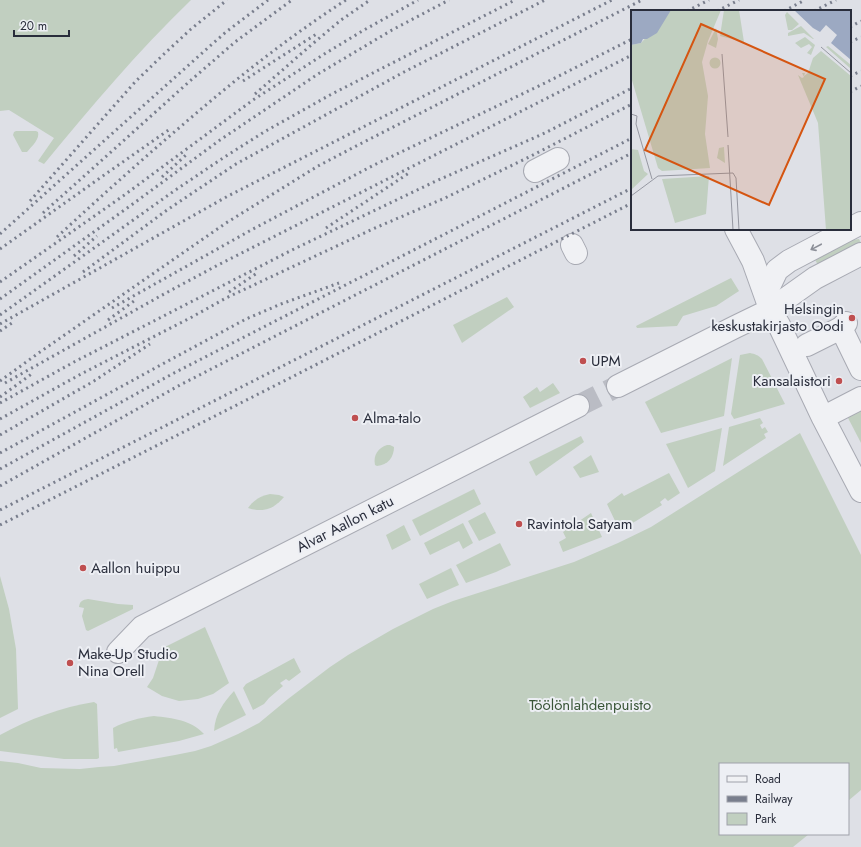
<svg xmlns="http://www.w3.org/2000/svg" width="861" height="847" viewBox="0 0 861 847" font-family="Jost,sans-serif">
  <rect width="100%" height="100%" fill="#dee0e6"/>
  <g fill="#c1cfc0">
    <path d="M0,0H191C138,51 90,108 44,164L38,161L54,138L9,110L0,111Z"/>
    <path d="M16,131H36L38,132C40,139 32,146 27,152H22L13,135L14,132Z"/>
    <polygon points="859,239 861,243 818,265 813,256 846,241"/>
    <polygon points="731,278 739,291 716,306 683,316 677,326 637,328 636,326"/>
    <polygon points="507,297 514,307 462,343 453,325"/>
    <path d="M750,353C755,354 758,355 762,359L785,404L734,419L731,414L740,355Z"/>
    <polygon points="732,358 724,416 661,433 645,402"/>
    <polygon points="553,383 560,393 530,408 523,397 537,387 540,392"/>
    <polygon points="861,410 861,443 847,416"/>
    <polygon points="760,418 763,423 760,425 762,429 765,427 768,432 764,434 766,438 723,466 729,427"/>
    <polygon points="722,428 715,471 688,488 666,444"/>
    <polygon points="800,433 861,555 861,790 848,801 848,764 720,764 720,834 809,834 793,847 0,847 0,761 18,763 41,768 80,769 99,767 114,766 175,755 195,751 211,746 238,734 259,723 288,699 330,667 348,655 393,629 433,609 453,601 574,562 618,543 651,527"/>
    <polygon points="581,436 584,442 536,476 529,462"/>
    <path d="M387,445H390L394,447C394,457 388,465 377,466L375,465C373,455 378,448 387,445Z"/>
    <polygon points="591,455 599,472 580,478 573,467"/>
    <polygon points="669,473 680,493 668,501 665,498 660,502 662,505 636,521 623,528 621,524 617,525 607,504 622,493 624,496"/>
    <polygon points="474,489 481,504 420,536 412,520"/>
    <path d="M270,494L279,495L284,497C274,509 263,513 248,508C254,500 260,496 270,494Z"/>
    <polygon points="485,512 496,533 479,541 468,521"/>
    <polygon points="591,513 602,537 563,552 559,542 566,538 563,532"/>
    <polygon points="463,523 473,543 463,549 459,541 430,555 424,543"/>
    <polygon points="404,525 411,540 392,550 386,535"/>
    <polygon points="500,543 511,565 496,572 466,583 456,565"/>
    <polygon points="451,568 459,585 427,599 419,584"/>
    <polygon points="0,576 9,609 16,649 18,709 0,718"/>
    <path d="M88,599L118,604L133,605V609L88,631L86,630L82,616L84,608L79,607C80,601 82,600 88,599Z"/>
    <polygon points="205,627 229,683 213,694 198,699 179,701 162,696 147,687 153,678 163,648"/>
    <polygon points="294,658 301,672 289,681 286,679 280,683 283,686 269,698 264,704 253,710 243,688 246,684"/>
    <path d="M234,691L246,715L214,731C215,714 223,703 234,691Z"/>
    <path d="M94,702L97,704L99,758L97,759H64L0,751V735C29,719 62,707 94,702Z"/>
    <path d="M154,716C173,718 191,720 204,734L179,741L118,752L117,748L114,749L113,728C126,721 139,718 154,716Z"/>
  </g>
  <g fill="none" stroke-linecap="round" stroke-linejoin="round">
    <polyline stroke="#babcc4" stroke-width="22" stroke-dasharray="22 11" stroke-linecap="butt" points="578,406 618,386"/>
    <defs>
      <g id="minor">
        <polyline points="535,171 558,159"/>
        <polyline points="861,223 789,261 777,270 767,291 770,310 779,325 823,418 861,491"/>
        <polyline points="736,229 753,261 768,303"/>
        <polyline points="572,245 576,253"/>
        <polyline points="841,328 861,369"/>
        <polyline points="807,345 841,328 846,323"/>
        <polyline points="618,386 735,327 770,310 815,278 861,254"/>
        <polyline points="832,413 861,398"/>
        <polyline points="118,652 142,627 578,406"/>
      </g>
    </defs>
    <use href="#minor" stroke="#a8aab3" stroke-width="24"/>
    <use href="#minor" stroke="#f0f1f4" stroke-width="22"/>
    <g stroke="#797e8d" stroke-width="3" stroke-dasharray="2 4" stroke-linecap="butt">
      <polyline points="687,11 709,0"/>
      <polyline points="717,11 739,0"/>
      <polyline points="784,11 805,0"/>
      <polyline points="814,11 836,0"/>
      <polyline points="850,27 861,21"/>
      <polyline points="850,42 861,37"/>
      <polyline points="850,76 861,71"/>
      <polyline points="243,81 318,33"/>
      <polyline points="850,92 861,86"/>
      <polyline points="255,94 310,46 341,20 370,0"/>
      <polyline points="162,177 186,155"/>
      <polyline points="30,201 136,81 164,54 191,29 227,0"/>
      <polyline points="43,213 190,81 235,42 292,0"/>
      <polyline points="326,228 409,173"/>
      <polyline points="0,234 210,46 226,32 268,0"/>
      <path d="M57,237C97,200 138,163 179,128C232,82 287,38 346,0"/>
      <polyline points="0,249 107,173 170,129"/>
      <polyline points="74,256 97,236"/>
      <polyline points="83,272 167,210 236,164 404,72 545,0"/>
      <polyline points="0,282 123,196 253,100 326,53 364,30 418,0"/>
      <polyline points="229,292 257,273"/>
      <polyline points="0,299 130,206 220,140 318,74 392,30 449,0"/>
      <polyline points="112,308 253,229 374,165 545,83 632,39"/>
      <polyline points="0,315 174,191 223,158 264,132 330,95 515,0"/>
      <polyline points="108,320 134,301"/>
      <polyline points="0,324 228,196 612,0"/>
      <polyline points="0,331 15,321"/>
      <polyline points="0,381 40,352 226,223 318,166 360,144 642,0"/>
      <polyline points="5,383 164,294 218,265 632,55"/>
      <polyline points="0,397 33,373"/>
      <polyline points="0,403 74,362 292,250 436,181 545,133 632,88"/>
      <polyline points="0,419 81,374 192,317 226,298 375,228 445,198 529,157 632,104"/>
      <polyline points="0,435 94,381 150,344"/>
      <polyline points="0,453 168,361 246,319 281,304 339,283"/>
      <polyline points="0,469 174,373 632,138"/>
      <polyline points="0,486 180,385 632,153"/>
      <polyline points="0,510 632,188"/>
      <polyline points="0,525 286,380 632,203"/>
    </g>
  </g>
  <defs><path id="oneway-shaft" d="M-6 0H5M1.5-3L5.5 0L1.5 3" fill="none" stroke-width="1.6" stroke-linecap="round" stroke-linejoin="round"/></defs>
  <use stroke="#8c8f98" href="#oneway-shaft" transform="translate(816 247) rotate(152)"/>
  <g fill="#bf4f50" stroke="#edeff4" stroke-width="1.5">
    <circle cx="852" cy="318" r="4"/>
    <circle cx="583" cy="361" r="4"/>
    <circle cx="839" cy="381" r="4"/>
    <circle cx="355" cy="418" r="4"/>
    <circle cx="519" cy="524" r="4"/>
    <circle cx="83" cy="568" r="4"/>
    <circle cx="70" cy="663" r="4"/>
  </g>
  <g text-anchor="middle" stroke-width="4" stroke-linejoin="round" paint-order="stroke">
    <g font-size="15" fill="#292d3b" stroke="#edeff4" text-anchor="start">
      <text x="844" y="314" text-anchor="end">Helsingin<tspan x="844" dy="17">keskustakirjasto Oodi</tspan></text>
      <text x="591" y="366">UPM</text>
      <text x="831" y="386" text-anchor="end">Kansalaistori</text>
      <text x="363" y="423">Alma-talo</text>
      <text x="527" y="529">Ravintola Satyam</text>
      <text x="91" y="573">Aallon huippu</text>
      <text x="78" y="659">Make-Up Studio<tspan x="78" dy="17">Nina Orell</tspan></text>
    </g>
    <g font-size="15" fill="#292d3b" stroke="#edeff4">
      <text transform="translate(345 524) rotate(-27)" y="5">Alvar Aallon katu</text>
    </g>
    <g font-size="15" fill="#395537" stroke="#edeff4">
      <text x="590" y="710">Töölönlahdenpuisto</text>
    </g>
  </g>
  <g transform="translate(631 10)">
    <rect width="220" height="220" fill="#dee0e6"/>
    <path d="M40,0H90L77,31L71,52L77,86L74,124L79,158L31,161L27,158L0,67V35L10,33ZM93,0H108L113,32L89,26ZM156,2L168,14L161,20H157L154,5ZM170,16L183,29H182L173,23L157,26V23ZM85,18L87,29L85,38L77,34ZM174,27L184,35L180,45L176,43L181,37L178,34L170,38L164,33ZM197,36L220,55V59L195,37ZM190,41L220,66V220H195L187,113L167,65L171,68L173,67L171,63H174L173,66L177,63L182,48ZM78.5 53a5.5 5.5 0 1 1 11 0a5.5 5.5 0 1 1-11 0ZM93,137V138L94,153L86,148L88,138ZM0,139L7,140L13,161L17,164L0,180ZM78,166L75,204L44,213L31,169Z" fill="#c1cfc0"/>
    <path d="M0,0H40L26,23L16,29H12L10,33L0,35ZM163,0H220V50L200,33L206,25L195,15L189,22L182,18Z" fill="#9ca9c2"/>
    <path fill="none" stroke="#9698a2" stroke-width="1" d="M190,37L220,63M91,44L97,127M0,104L6,106L5,114L21,169M97,135L102,220M0,186L27,166L102,163L105,168L108,220"/>
    <path fill="#d55511" fill-opacity="0.15" stroke="#d55511" stroke-width="2" d="M70,14L194,69L138,195L14,140Z"/>
    <rect width="220" height="220" fill="none" stroke="#292d3b" stroke-width="2"/>
  </g>
  <rect x="719" y="763" width="130" height="72" fill="#edeff4" stroke="#9fa1aa"/>
  <rect x="727" y="776" width="20" height="6" fill="#f0f1f4" stroke="#9fa1aa"/>
  <text x="755" y="783" font-size="12" fill="#292d3b">Road</text>
  <rect x="727" y="796" width="20" height="6" fill="#797e8d" stroke="#9fa1aa"/>
  <text x="755" y="803" font-size="12" fill="#292d3b">Railway</text>
  <rect x="727" y="813" width="20" height="12" fill="#c1cfc0" stroke="#9fa1aa"/>
  <text x="755" y="823" font-size="12" fill="#292d3b">Park</text>
  <path d="M14 30v6h55v-6" fill="none" stroke="#292d3b" stroke-width="2"/>
  <text x="20" y="30" font-size="12" fill="#292d3b" stroke="#edeff4" stroke-width="3" paint-order="stroke">20 m</text>
</svg>
